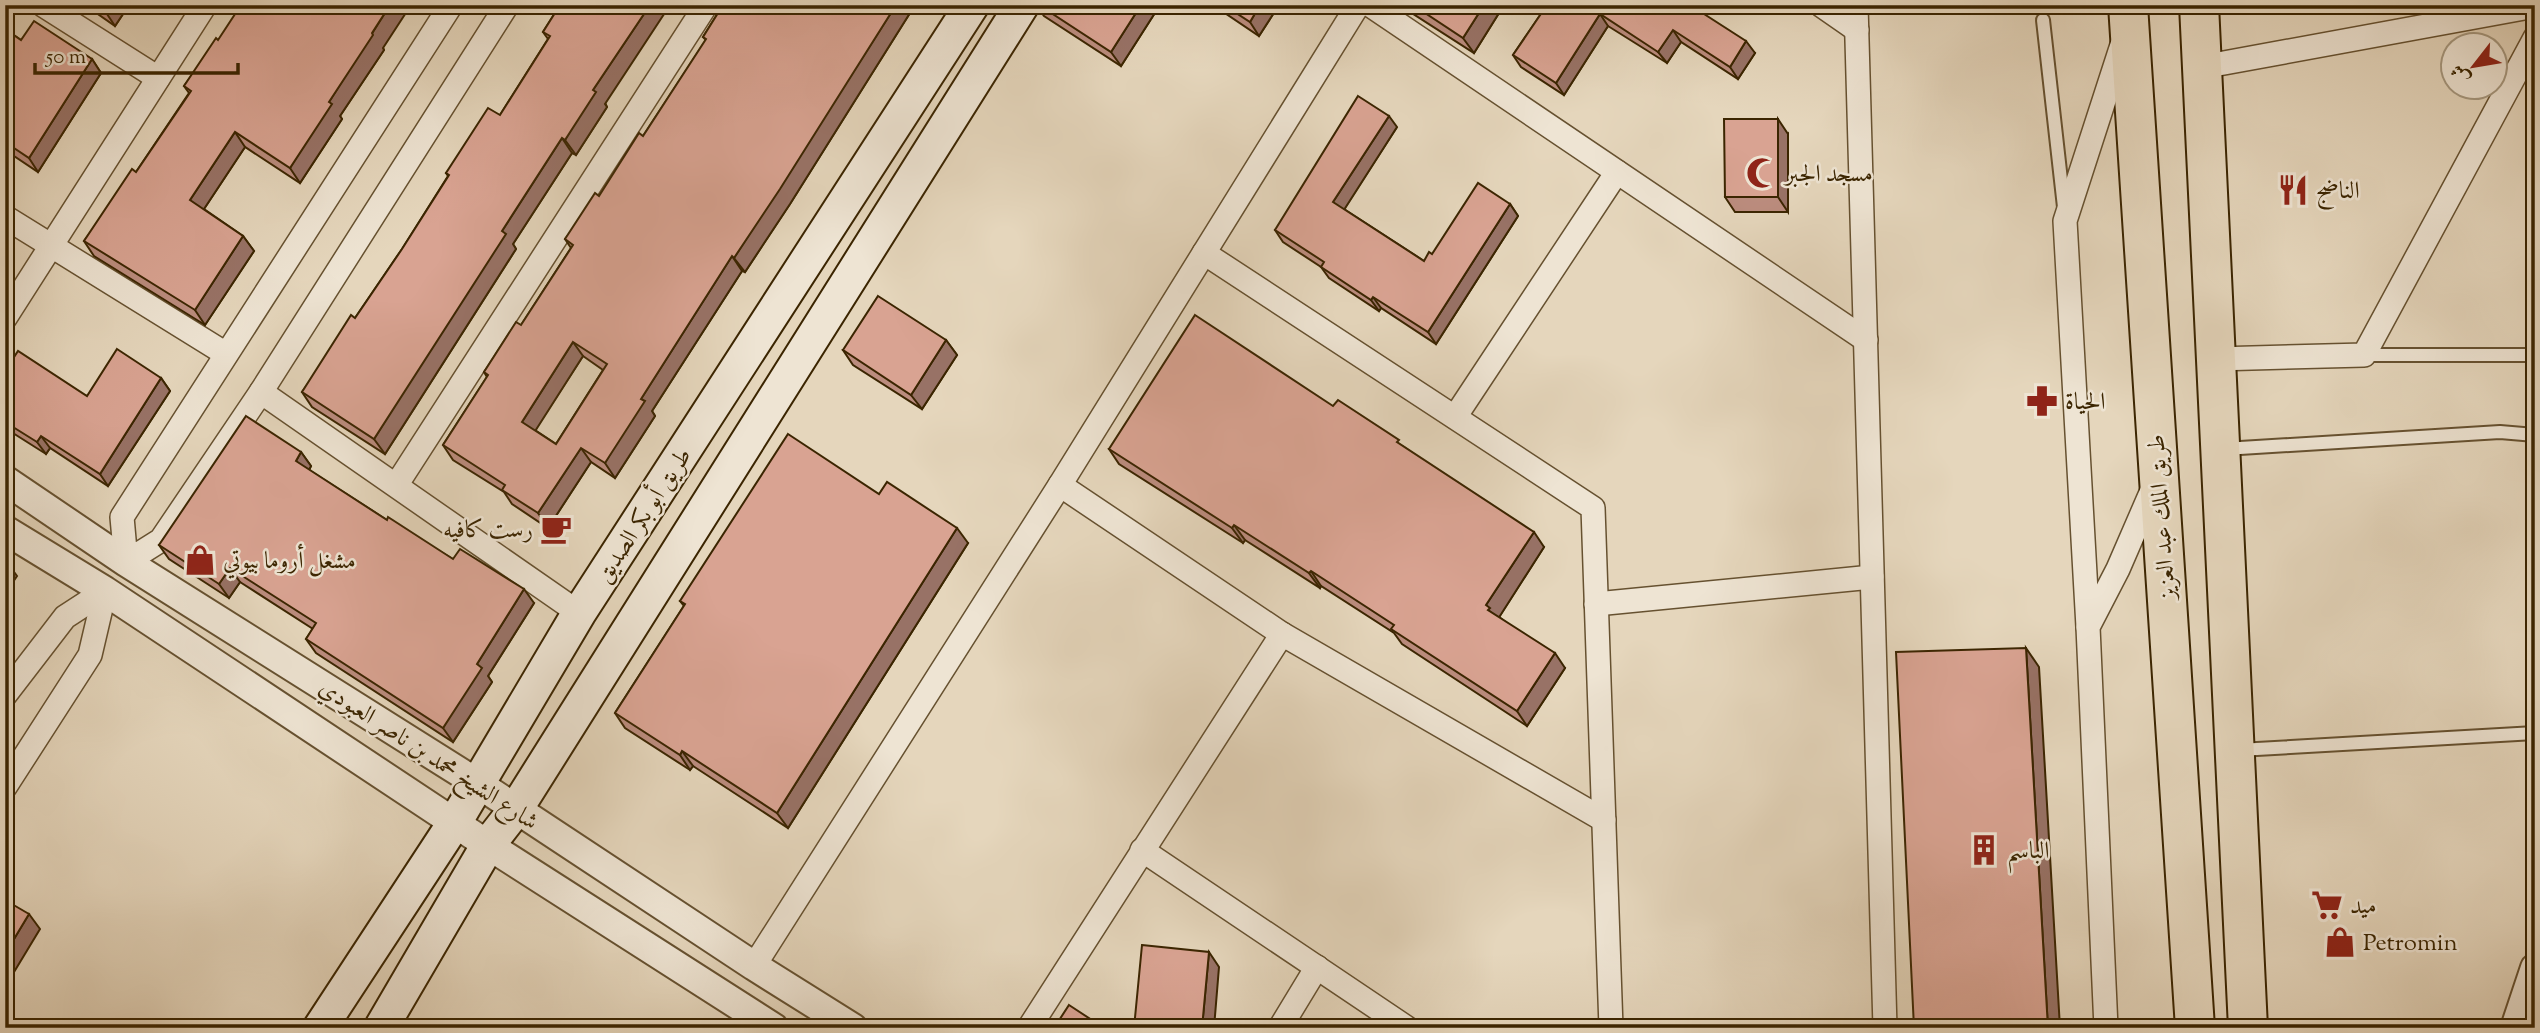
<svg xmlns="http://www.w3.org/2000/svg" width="2540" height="1033" viewBox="0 0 2540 1033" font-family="'Sorts Mill Goudy',Amiri,serif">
  <rect width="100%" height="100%" fill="#e5d6bc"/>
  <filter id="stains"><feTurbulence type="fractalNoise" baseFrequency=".00286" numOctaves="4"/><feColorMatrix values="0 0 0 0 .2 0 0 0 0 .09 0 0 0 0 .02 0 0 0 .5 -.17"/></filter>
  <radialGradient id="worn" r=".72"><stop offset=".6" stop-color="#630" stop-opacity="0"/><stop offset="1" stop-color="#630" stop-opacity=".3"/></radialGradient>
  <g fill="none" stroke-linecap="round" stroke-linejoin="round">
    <defs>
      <g id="service">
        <polyline points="2043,20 2064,207"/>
        <polyline points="2364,355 2535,355"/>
        <polyline points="2224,449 2500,432 2535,435"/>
        <polyline points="2239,750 2535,733"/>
      </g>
      <g id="minor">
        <polyline points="43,5 158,78"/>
        <polyline points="451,5 122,517 126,562 161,540 261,392 507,5"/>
        <polyline points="1370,5 1866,340"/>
        <polyline points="1821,5 1857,30"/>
        <polyline points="1856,5 1885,1028"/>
        <polyline points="2202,67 2535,6"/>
        <polyline points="5,217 226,354"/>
        <polyline points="1204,253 1593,508 1611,1028"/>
        <polyline points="5,318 205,5"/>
        <polyline points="2216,359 2364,355 2535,38"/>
        <polyline points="261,392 579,613"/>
        <polyline points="1455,417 1617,172"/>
        <polyline points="397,484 706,5"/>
        <polyline points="1060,485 1282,634 1604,820"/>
        <polyline points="1596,604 1872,577"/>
        <polyline points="2088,627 2065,221 2122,45"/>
        <polyline points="5,695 65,617 105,591"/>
        <polyline points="5,787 90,655 105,591"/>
        <polyline points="1142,850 1407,1028"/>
        <polyline points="754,966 1060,485 1358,5"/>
        <polyline points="1029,1028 1282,634"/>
        <polyline points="1280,1028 1317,967"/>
        <polyline points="2106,1028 2088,627 2118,569 2154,486"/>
      </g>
      <g id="tertiary">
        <polyline points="5,480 126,562 477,783 754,966 853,1028"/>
        <polyline points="5,530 105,591 488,845 774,1028"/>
        <polyline points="2515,1028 2535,968"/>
      </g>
      <g id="secondary">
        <polyline points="320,1028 455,822 579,613 972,5"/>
        <polyline points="381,1028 488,845 516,809 1022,5"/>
      </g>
      <g id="trunk">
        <polyline points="2128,5 2195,1028"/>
        <polyline points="2199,5 2248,1028"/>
      </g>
    </defs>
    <use href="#service" stroke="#665130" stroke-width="16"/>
    <use href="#minor" stroke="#665130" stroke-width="26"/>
    <use href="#tertiary" stroke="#665130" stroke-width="32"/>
    <use href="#secondary" stroke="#3b2501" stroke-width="37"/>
    <use href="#trunk" stroke="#3b2501" stroke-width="42"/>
    <use href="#service" stroke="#eee4d3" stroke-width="12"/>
    <use href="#minor" stroke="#eee4d3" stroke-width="23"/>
    <use href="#tertiary" stroke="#eee4d3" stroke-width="28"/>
    <use href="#secondary" stroke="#eee4d3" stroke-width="33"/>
    <use href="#trunk" stroke="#e5d6bc" stroke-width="38"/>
  </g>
  <g fill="#bb8c7e" stroke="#3b2501" stroke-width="2" fill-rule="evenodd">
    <polygon points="85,5 129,5 115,26"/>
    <polygon points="560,5 607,107 576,155 572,153 513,244 516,249 385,454 312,407 302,392 355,318 402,249 448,176 446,173 500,115 548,39 543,32"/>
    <path d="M723,5H915L790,204L745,272L742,271L652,411L655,416L615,478L591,462L548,528L512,504L504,492L453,460L443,445L487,377L484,372L521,325L571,248L565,239L599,196L643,136L706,40L703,37ZM583,356L603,370L556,444L535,430Z"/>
    <polygon points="1036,5 1160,5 1121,66 1044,16"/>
    <polygon points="1213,5 1279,5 1259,36"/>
    <polygon points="1403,5 1504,5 1474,53 1404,8"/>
    <polygon points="1547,5 1695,5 1699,11 1755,53 1738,79 1681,42 1667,63 1608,26 1564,95 1521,67 1513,55"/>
    <polygon points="5,29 21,40 92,59 101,73 38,172 5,150"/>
    <polygon points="218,40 383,48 384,50 340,116 342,119 300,183 245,147 204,209 243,236 254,251 205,325 94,256 84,241 136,172 189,93 184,86"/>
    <polygon points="1397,127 1344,209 1424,261 1510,204 1518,216 1436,344 1381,308 1379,311 1329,278 1321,267 1283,242 1275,230"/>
    <polygon points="1788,134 1788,212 1735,212 1725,197"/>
    <polygon points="946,340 957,355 922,409 853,365 843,350"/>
    <polygon points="5,371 87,396 161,378 170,391 108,486 50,448 46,454 5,428"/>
    <polygon points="1333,406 1404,447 1544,547 1499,617 1565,668 1527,726 1402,644 1394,633 1321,586 1320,588 1245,540 1243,543 1119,464 1109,449"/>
    <polygon points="301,452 311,466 309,470 387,520 453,559 534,603 488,676 492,682 453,742 316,653 306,639 313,629 240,582 229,598 169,559 159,545"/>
    <polygon points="879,494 968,543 788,828 693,766 690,770 625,728 615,713 684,606 680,601"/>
  </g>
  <g fill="#987266" stroke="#3b2501" stroke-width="2">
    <polygon points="109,5 129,5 115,26 105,11"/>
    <polygon points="390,5 411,5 383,48 384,50 340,116 342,119 300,183 290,168 329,102"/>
    <polygon points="650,5 670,5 605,104 607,107 576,155 565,140 593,90"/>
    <polygon points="896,5 915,5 790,204 745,272 734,258"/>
    <polygon points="1141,5 1160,5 1121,66 1111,52"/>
    <polygon points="1260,5 1279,5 1259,36 1250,22"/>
    <polygon points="1484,5 1504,5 1474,53 1463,38"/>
    <polygon points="1600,14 1608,26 1564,95 1556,83"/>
    <polygon points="1673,30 1681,42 1667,63 1658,52"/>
    <polygon points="1746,41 1755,53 1738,79 1730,67"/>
    <polygon points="92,59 101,73 38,172 29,158"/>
    <polygon points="1389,116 1397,127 1342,213 1333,202"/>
    <polygon points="1778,119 1788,134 1788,212 1778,197"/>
    <polygon points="235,132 245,147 200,215 190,200"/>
    <polygon points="562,138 572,153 513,244 516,249 385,454 374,439 502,231"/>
    <polygon points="1510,204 1518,216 1436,344 1428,332"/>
    <polygon points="243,236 254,251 205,325 195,310"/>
    <polygon points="732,256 742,271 652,411 655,416 615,478 605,463 641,399"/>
    <polygon points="1373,297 1381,308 1379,311 1371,300"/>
    <polygon points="946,340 957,355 922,409 911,395"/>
    <polygon points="573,342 583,356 532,436 522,422"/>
    <polygon points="161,378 170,391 108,486 100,474"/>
    <polygon points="41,436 50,448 46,454 37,442"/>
    <polygon points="581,448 591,462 548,528 538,513"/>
    <polygon points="301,452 311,466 306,475 296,461"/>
    <polygon points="1234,525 1245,540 1243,543 1232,528"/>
    <polygon points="957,528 968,543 788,828 777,813"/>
    <polygon points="1534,532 1544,547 1498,619 1488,610 1486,605"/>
    <polygon points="6,561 17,576 5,594 5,562"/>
    <polygon points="230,568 240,582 229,598 219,584"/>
    <polygon points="1311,571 1321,586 1320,588 1309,573"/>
    <polygon points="524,589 534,603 488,676 492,682 453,742 443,728 477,664"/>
    <polygon points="2026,648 2039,667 2060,1028 2048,1028"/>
    <polygon points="1555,653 1565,668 1527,726 1517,711"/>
    <polygon points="682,751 693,766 690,770 680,755"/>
    <polygon points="29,914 40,929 5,987 5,954"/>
    <polygon points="1209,952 1219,967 1214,1028 1202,1028"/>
  </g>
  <g fill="#d9a392" stroke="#3b2501" stroke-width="2" fill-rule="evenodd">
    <polygon points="97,5 109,5 105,11"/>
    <polygon points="241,5 390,5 372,33 373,35 329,102 332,104 290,168 235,132 190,200 243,236 195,310 84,241 132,169 136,172 191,91 184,86 216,38 218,40"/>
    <polygon points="560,5 650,5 593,90 596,92 565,140 562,138 502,231 506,234 374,439 302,392 351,315 355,318 402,249 449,175 446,173 488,108 500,115 550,36 543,32"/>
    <path d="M723,5H896L780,189L734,258L732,256L641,399L645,401L605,463L581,448L538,513L502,490L505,485L443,445L488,375L484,372L516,322L521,325L573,245L565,239L595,193L599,196L639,133L643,136L706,39L703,37ZM573,342L607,364L556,444L522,422Z"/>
    <polygon points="1039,5 1141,5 1111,52"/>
    <polygon points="1224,5 1260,5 1250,22"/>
    <polygon points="1413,5 1484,5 1463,38"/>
    <polygon points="1547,5 1690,5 1746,41 1730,67 1673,30 1658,52 1600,14 1556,83 1513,55"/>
    <polygon points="34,21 92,59 29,158 5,142 5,29 21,40"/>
    <polygon points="1358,96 1389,116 1333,202 1424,261 1429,252 1432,254 1478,183 1510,204 1428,332 1373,297 1371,300 1321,267 1324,262 1275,230"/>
    <polygon points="1724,119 1778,119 1778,197 1725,197"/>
    <polygon points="878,296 946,340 911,395 843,350"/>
    <polygon points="1195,315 1333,406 1338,400 1399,440 1397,442 1534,532 1486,605 1490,608 1488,610 1555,653 1517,711 1391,629 1394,625 1311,571 1309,573 1234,525 1232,528 1109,449"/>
    <polygon points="117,349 161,378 100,474 41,436 37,442 5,422 5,371 18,351 87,396"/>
    <polygon points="246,416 301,452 296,461 387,520 388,517 453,559 460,549 524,589 477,664 482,668 443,728 306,639 316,623 230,568 219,584 159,545"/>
    <polygon points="788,434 879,494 887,482 957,528 777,813 682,751 680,755 615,713 685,604 680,601"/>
    <polygon points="2026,648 2048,1028 1914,1028 1896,652"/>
    <polygon points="5,900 29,914 5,954"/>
    <polygon points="1142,945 1209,952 1202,1028 1134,1028"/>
    <polygon points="1069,1005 1104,1028 1054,1028"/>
  </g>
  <defs>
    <symbol id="mosque-bare" viewBox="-9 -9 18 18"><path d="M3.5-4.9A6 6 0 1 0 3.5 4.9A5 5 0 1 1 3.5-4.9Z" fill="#8f2418" stroke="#eee4d3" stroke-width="2.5" paint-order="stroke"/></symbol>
    <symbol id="restaurant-bare" viewBox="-9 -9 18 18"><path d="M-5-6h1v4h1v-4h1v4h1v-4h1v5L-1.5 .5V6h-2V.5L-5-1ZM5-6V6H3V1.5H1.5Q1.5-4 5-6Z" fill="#8f2418" stroke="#eee4d3" stroke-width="2.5" paint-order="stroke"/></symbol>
    <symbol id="pharmacy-bare" viewBox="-9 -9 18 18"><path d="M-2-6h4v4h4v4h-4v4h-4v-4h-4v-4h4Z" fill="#8f2418" stroke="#eee4d3" stroke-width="2.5" paint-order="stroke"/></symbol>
    <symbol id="cafe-bare" viewBox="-9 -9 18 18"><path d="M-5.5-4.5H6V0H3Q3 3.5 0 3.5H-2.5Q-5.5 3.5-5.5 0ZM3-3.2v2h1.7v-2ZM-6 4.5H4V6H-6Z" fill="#8f2418" stroke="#eee4d3" stroke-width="2.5" paint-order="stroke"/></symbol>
    <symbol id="shop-bare" viewBox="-9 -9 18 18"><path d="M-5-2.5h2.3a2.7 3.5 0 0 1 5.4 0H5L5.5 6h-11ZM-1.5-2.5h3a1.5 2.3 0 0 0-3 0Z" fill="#8f2418" stroke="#eee4d3" stroke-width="2.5" paint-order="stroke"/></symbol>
    <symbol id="building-bare" viewBox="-9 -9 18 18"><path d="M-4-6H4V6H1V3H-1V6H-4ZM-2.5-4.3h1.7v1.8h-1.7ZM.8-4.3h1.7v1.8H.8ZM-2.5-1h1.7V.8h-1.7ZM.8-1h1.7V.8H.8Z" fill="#8f2418" stroke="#eee4d3" stroke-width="2.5" paint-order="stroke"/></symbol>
    <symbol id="supermarket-bare" viewBox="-9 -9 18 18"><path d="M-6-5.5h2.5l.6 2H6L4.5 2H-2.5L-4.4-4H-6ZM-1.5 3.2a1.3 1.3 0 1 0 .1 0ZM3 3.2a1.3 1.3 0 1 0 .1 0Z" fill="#8f2418" stroke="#eee4d3" stroke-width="2.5" paint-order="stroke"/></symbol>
  </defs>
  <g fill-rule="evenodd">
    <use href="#mosque-bare" x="1740" y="151" width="44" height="44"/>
    <use href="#restaurant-bare" x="2271" y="168" width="44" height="44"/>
    <use href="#pharmacy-bare" x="2020" y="379" width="44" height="44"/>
    <use href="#cafe-bare" x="534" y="507" width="44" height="44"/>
    <use href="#shop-bare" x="178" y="538" width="44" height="44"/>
    <use href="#building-bare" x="1962" y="828" width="44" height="44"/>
    <use href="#supermarket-bare" x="2305" y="883" width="44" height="44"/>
    <use href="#shop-bare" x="2318" y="920" width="44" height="44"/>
  </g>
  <g text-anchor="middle" stroke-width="5" stroke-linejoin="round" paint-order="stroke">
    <g font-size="24" fill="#3b2501" stroke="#eee4d3" text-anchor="start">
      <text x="1785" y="181">مسجد الجبر</text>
      <text x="2316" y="198">الناضج</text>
      <text x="2065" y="409">الحياة</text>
      <text x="533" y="537" text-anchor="end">رست كافيه</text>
      <text x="223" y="568">مشغل أروما بيوتي</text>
      <text x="2007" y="858">الباسم</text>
      <text x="2350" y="913">ميد</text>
      <text x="2363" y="950">Petromin</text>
    </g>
    <g font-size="24" fill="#3b2501" stroke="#eee4d3">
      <text transform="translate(643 515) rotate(-57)" y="8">طريق أبو بكر الصديق</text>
      <text transform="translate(2161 517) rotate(-94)" y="8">طريق الملك عبد العزيز</text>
      <text transform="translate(429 754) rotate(33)" y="8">شارع الشيخ محمد بن ناصر العبودي</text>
    </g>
  </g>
  <rect width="2540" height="1033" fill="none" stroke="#e5d6bc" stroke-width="28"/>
  <rect x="7" y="7" width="2526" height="1019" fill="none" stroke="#3b2501" stroke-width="3.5"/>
  <rect x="14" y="14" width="2512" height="1005" fill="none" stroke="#3b2501" stroke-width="2"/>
  <g transform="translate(2474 66) rotate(239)"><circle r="33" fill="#eee4d3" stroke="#a6987f" stroke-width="2"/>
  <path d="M0-5L12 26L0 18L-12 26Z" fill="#8f2418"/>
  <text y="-10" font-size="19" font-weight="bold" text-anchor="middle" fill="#3b2501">ش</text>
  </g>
  <path d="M35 63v10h203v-10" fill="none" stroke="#3b2501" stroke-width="3.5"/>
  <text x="46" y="63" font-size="21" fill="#3b2501" stroke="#eee4d3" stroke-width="5" paint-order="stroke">50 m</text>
  <rect width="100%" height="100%" filter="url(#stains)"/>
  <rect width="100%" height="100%" fill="url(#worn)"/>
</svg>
